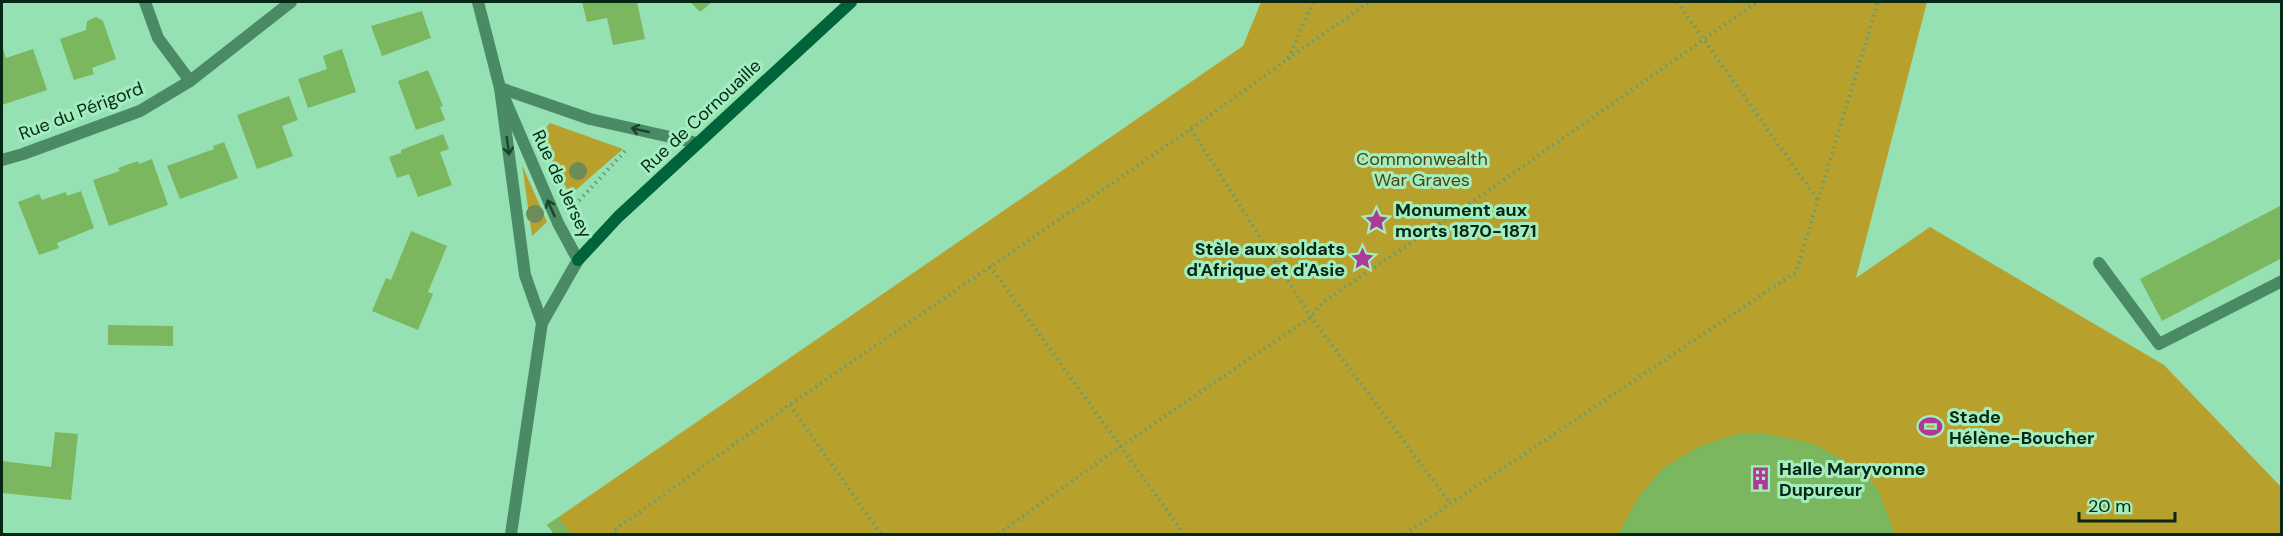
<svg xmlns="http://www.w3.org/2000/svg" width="2283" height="536" viewBox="0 0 2283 536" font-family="'DM Sans',sans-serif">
  <rect width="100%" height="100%" fill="#95e1b3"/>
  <g fill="#b8a02d">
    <polygon points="1261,2 1927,2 1856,278 1930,227 2164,365 2282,488 2281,534 554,534 547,525 1243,46"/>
    <polygon points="550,123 623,149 570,195 539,136"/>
    <polygon points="522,165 547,222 532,236"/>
  </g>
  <g fill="#7ab75f">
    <polygon points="582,2 637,2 645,39 613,45 607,18 587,22"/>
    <polygon points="690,2 712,2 700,12"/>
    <polygon points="422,11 431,38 382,56 371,26"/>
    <polygon points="96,17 103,21 116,59 92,68 94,74 74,80 60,39 86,30 87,21"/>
    <polygon points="2,45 6,58 33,49 47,90 2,105"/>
    <polygon points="342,49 356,92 308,108 298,79 327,69 323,56"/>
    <polygon points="428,70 443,106 440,107 445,120 416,130 398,81"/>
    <polygon points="289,96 298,120 282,126 293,156 257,169 237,115"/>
    <polygon points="443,134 449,149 440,152 452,185 418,197 409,174 397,178 389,157 401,153 401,150"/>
    <polygon points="224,142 238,178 180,199 167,166 214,149 213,146"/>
    <polygon points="152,159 168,205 109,226 93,180 120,171 118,168 138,161 139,164"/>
    <polygon points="81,191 94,228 57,243 59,248 39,255 18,202 39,194 42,200 66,192 67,196"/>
    <polygon points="2282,205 2282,258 2162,321 2140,279"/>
    <polygon points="411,231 447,246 428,292 433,294 418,330 372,311 386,278 391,280"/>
    <polygon points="108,325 173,326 173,346 108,345"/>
    <polygon points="55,432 78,434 71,500 2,493 2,461 51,467"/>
    <polygon points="1764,433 1814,444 1861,470 1877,488 1895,534 1618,534 1639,496 1663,468 1698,447 1718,440 1738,434"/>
    <polygon points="559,517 571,534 554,534 547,525"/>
  </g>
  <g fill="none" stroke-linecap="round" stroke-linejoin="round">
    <g stroke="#609c79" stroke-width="4" stroke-dasharray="1.5 4.5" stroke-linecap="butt">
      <polyline points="1677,2 1817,199"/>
      <polyline points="1288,59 1369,2"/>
      <polyline points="1191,129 1311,317 1450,503"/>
      <polyline points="575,205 627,149"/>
      <polyline points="990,266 1184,534"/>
      <polyline points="790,405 881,534"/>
      <polyline points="615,534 613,531 789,405 1191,129 1288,59 1313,2"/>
      <polyline points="998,534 1121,446 1311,317 1322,303 1498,184 1757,2"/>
      <polyline points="1405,534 1796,272 1878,2"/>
    </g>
    <polyline stroke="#4a8a64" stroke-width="12" points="2099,263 2159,344 2282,281"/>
    <g stroke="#4a8a64" stroke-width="12">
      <polyline points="145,2 158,38 190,81"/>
      <polyline points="478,2 500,88 525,275 542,323"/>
      <polyline points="500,88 558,223 578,260 542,323 511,534"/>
      <polyline points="500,88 590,119 697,143"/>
      <polyline points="2,160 23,154 140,111 190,81 291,2"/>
    </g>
    <polyline stroke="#00643a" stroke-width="12" points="578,260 618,217 851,2"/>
  </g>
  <g fill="#6e8b5c">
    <circle cx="578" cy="171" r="9"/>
    <circle cx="535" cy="214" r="9"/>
  </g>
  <defs><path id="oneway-shaft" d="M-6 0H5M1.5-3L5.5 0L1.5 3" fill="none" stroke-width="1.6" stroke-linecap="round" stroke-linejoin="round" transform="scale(1.5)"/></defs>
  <g stroke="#1a442d">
    <use href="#oneway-shaft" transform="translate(640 130) rotate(-167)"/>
    <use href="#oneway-shaft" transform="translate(508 146) rotate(82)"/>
    <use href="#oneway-shaft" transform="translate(551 208) rotate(-114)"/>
  </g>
  <defs>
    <symbol id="sight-bare" viewBox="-9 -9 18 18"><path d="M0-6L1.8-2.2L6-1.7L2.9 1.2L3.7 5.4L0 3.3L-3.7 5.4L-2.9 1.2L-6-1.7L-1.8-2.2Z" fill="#ad3b96" stroke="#a2eebf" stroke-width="2.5" paint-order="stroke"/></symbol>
    <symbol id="stadium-bare" viewBox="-9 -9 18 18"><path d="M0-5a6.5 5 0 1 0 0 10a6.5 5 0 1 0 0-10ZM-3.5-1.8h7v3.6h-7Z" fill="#ad3b96" stroke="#a2eebf" stroke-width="2.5" paint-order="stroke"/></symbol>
    <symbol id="building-bare" viewBox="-9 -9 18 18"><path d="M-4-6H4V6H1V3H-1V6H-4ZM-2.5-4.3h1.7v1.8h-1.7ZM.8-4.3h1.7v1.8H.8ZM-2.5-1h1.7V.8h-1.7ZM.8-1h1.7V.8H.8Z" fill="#ad3b96" stroke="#a2eebf" stroke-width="2.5" paint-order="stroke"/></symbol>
  </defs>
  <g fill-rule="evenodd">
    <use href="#sight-bare" x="1360" y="204" width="33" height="33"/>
    <use href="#sight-bare" x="1346" y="242" width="33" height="33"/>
    <use href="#stadium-bare" x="1914" y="410" width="33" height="33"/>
    <use href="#building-bare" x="1744" y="462" width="33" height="33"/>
  </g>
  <g text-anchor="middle" stroke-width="6" stroke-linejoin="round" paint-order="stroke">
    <g font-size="18" fill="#062616" stroke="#a2eebf">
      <text transform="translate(81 111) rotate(-21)" y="6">Rue du Périgord</text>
      <text transform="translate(701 116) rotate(-43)" y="6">Rue de Cornouaille</text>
      <text transform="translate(562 184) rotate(65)" y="6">Rue de Jersey</text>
    </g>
    <g font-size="18" fill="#4e4414" stroke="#a2eebf">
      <text x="1422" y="165">Commonwealth<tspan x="1422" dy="21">War Graves</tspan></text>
    </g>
    <g font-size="18" font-weight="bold" fill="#062616" stroke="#a2eebf" text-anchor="start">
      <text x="1395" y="216">Monument aux<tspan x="1395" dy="21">morts 1870-1871</tspan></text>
      <text x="1345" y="255" text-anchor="end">Stèle aux soldats<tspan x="1345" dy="21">d'Afrique et d'Asie</tspan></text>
      <text x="1949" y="423">Stade<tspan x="1949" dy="21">Hélène-Boucher</tspan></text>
      <text x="1779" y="475">Halle Maryvonne<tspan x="1779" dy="21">Dupureur</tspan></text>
    </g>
  </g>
  <rect width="2283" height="536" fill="none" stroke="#062616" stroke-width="6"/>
  <path d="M2079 512v9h96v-9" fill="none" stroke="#062616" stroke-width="3"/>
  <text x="2088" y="512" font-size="18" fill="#062616" stroke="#a2eebf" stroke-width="4.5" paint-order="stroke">20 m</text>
</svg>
